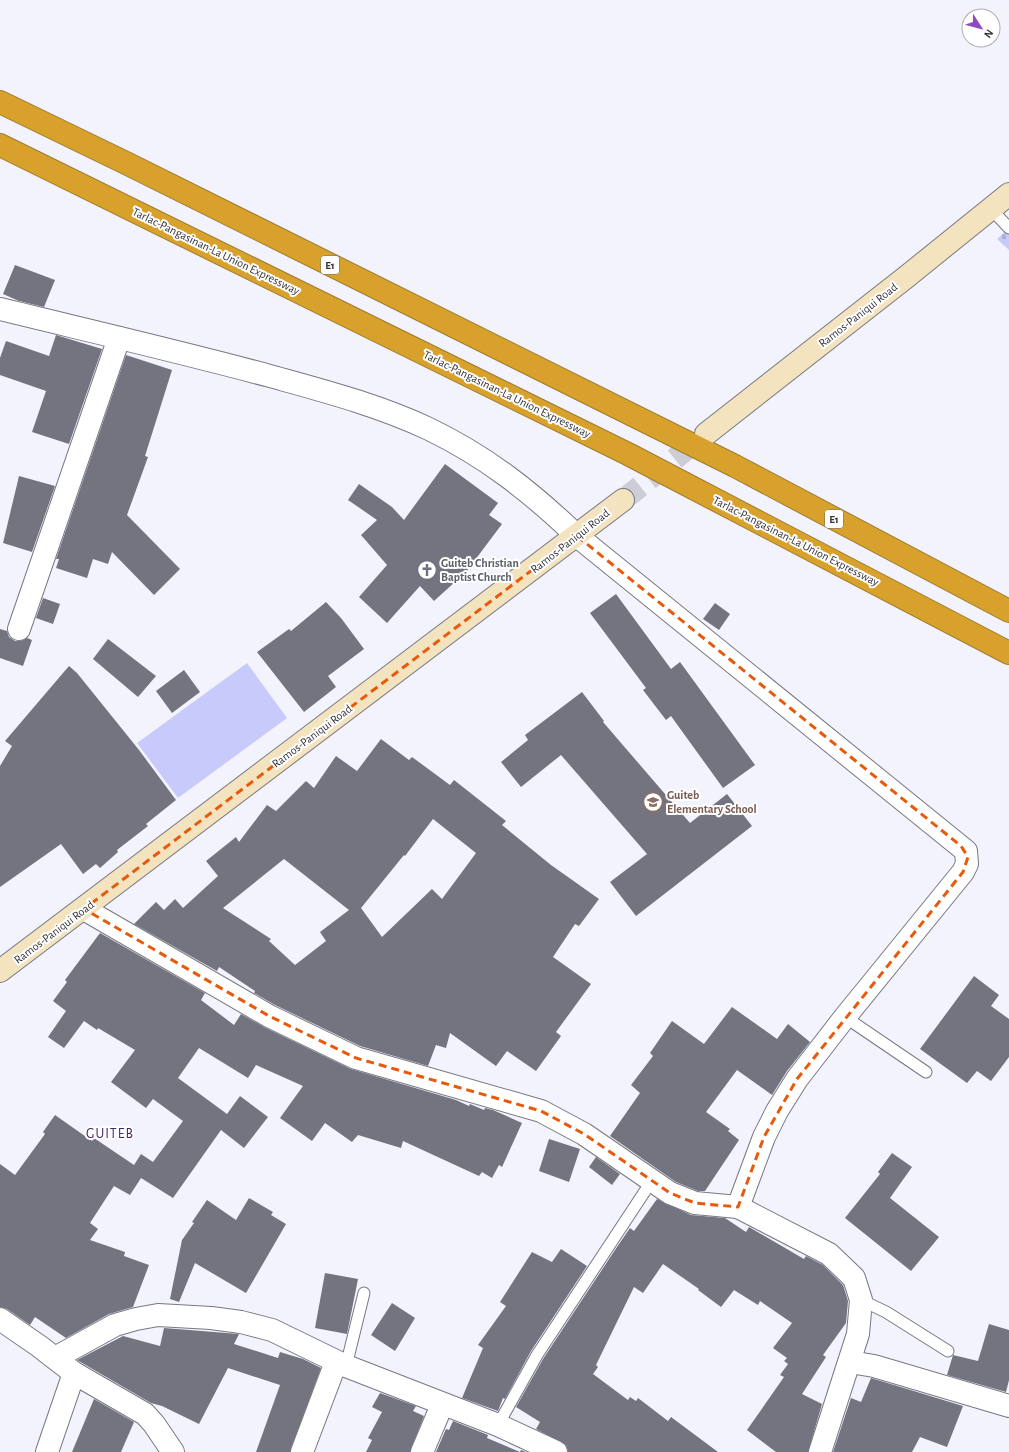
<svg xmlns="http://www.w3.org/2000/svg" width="1009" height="1452" viewBox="0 0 1009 1452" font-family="'Alegreya Sans',sans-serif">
  <defs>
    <pattern id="cemetery-stones" width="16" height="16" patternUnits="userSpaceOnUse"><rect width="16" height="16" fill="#c8cafc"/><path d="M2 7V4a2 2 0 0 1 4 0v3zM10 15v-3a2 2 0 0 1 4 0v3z" fill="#acaed9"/></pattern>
  </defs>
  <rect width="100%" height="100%" fill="#f3f3fd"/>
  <polygon fill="url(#cemetery-stones)" points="1009,228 1009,250 997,239"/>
  <polygon fill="#c8cafc" points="247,663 287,718 178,798 137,743"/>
  <g fill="#73747f" fill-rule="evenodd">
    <polygon points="15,265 55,280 44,307 19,301 3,294"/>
    <polygon points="56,335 102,349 69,444 32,432 46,391 0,375 0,358 6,341 49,356"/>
    <polygon points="126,355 172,370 145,456 148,457 127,515 180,569 154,595 112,552 108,564 93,559 87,578 56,568 59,559 56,559"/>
    <polygon points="445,464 498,503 489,515 502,524 466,572 434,601 420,586 387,623 359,597 387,565 361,535 377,520 348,500 359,484 392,507 404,520"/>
    <polygon points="19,476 55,486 32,552 3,543"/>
    <polygon points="616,594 671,669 680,662 755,765 723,788 671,716 666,720 643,690 646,688 590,613"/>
    <polygon points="43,598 60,604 53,624 36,618"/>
    <polygon points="326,602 341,618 364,649 328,676 336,687 304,712 257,652 289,629 291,631"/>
    <polygon points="715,603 730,614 719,630 703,619"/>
    <polygon points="0,629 7,631 9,637 15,641 21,641 27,638 32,640 23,666 0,658"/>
    <polygon points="108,639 156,676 138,697 93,659"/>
    <polygon points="69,666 77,673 139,750 176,800 146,824 148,826 117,850 118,852 100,868 96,864 83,874 61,844 0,887 0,766 12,746 5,741"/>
    <polygon points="184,670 200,692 172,713 156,691"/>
    <polygon points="582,692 604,721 603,722 690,823 727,794 752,826 636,916 610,882 647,854 561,755 521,787 501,762 528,740 525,735"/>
    <path d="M381,739L409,760L412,757L450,785L454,780L506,821L502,825L551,865L599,899L579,926L575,924L553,957L591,984L556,1032L561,1036L536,1071L507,1051L496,1066L450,1033L446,1048L436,1045L428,1066L360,1046L275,1005L254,993L255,991L219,967L217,971L134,924L156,902L164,910L175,899L183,908L218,876L206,861L236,837L239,842L267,805L276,811L306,781L314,788L336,756L357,771ZM433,819L476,853L442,899L432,889L382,937L361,908L404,855L405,856ZM284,859L349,910L320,932L326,941L295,965L269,941L271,939L223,908Z"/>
    <polygon points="100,933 205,993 201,1000 234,1025 241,1014 264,1027 351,1069 456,1100 469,1106 470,1104 484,1110 485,1108 493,1110 522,1123 502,1167 499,1165 492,1178 482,1172 479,1176 403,1141 401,1148 358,1135 352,1142 325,1123 312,1141 280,1118 303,1086 256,1065 248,1078 199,1048 178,1078 227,1114 240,1096 268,1117 244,1148 221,1130 173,1198 141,1178 130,1195 114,1186 90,1223 98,1229 90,1240 125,1252 124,1256 149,1265 133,1307 109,1314 66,1338 35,1317 30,1325 7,1309 0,1307 0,1164 15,1175 45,1134 43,1132 55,1115 92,1141 94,1138 134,1165 141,1154 153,1162 183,1121 153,1099 146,1108 111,1082 135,1050 98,1028 97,1030 84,1021 64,1048 48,1037 66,1011 53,1001 67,982 65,980"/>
    <polygon points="974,976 999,995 991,1006 1009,1019 1009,1057 991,1081 977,1071 967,1083 920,1049"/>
    <polygon points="732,1007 777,1039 788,1024 810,1042 787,1071 772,1095 737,1070 706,1112 730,1129 728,1131 739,1140 705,1191 698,1191 676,1182 610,1136 640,1093 631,1085 653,1056 650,1053 672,1021 704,1044"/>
    <polygon points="549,1139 580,1149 569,1182 539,1171"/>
    <polygon points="892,1153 912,1167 890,1198 939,1237 911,1271 845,1218 880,1174 878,1172"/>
    <polygon points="596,1157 620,1174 612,1185 589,1167"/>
    <polygon points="249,1198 273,1212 271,1215 286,1224 246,1293 195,1263 179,1302 170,1299 182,1240 194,1223 192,1222 207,1200 236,1220"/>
    <polygon points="657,1199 691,1215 725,1218 746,1232 749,1227 804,1259 806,1256 823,1265 843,1285 848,1301 846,1323 823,1355 826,1357 802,1394 822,1404 808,1452 776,1452 747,1430 784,1377 780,1375 788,1364 784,1361 787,1358 773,1348 792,1323 760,1301 758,1305 734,1290 721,1307 698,1290 699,1289 663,1264 643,1293 634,1287 596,1365 598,1367 593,1374 628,1400 630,1397 636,1401 638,1398 668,1421 671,1417 718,1452 568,1452 566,1445 536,1429 540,1422 516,1407 543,1359 617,1247 630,1228 634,1231"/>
    <polygon points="561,1249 587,1266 531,1351 505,1399 503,1398 498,1411 462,1398 483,1348 478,1345 506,1306 500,1302 532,1252 552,1262"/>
    <polygon points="325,1273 358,1279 347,1334 315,1328"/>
    <polygon points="392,1303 415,1318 395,1351 371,1335"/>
    <polygon points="989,1324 1009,1330 1009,1380 1006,1392 947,1375 953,1355 978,1361"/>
    <polygon points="164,1328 239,1334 234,1344 278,1358 280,1352 303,1359 321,1368 290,1452 256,1452 280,1385 228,1368 199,1424 162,1406 151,1403 77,1360 123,1336 160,1346"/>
    <polygon points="871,1378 963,1406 947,1447 920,1437 912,1452 833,1452 851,1398 861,1402"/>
    <polygon points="380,1393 416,1406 413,1411 424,1416 410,1452 366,1452 372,1440 368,1438 382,1412 372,1407"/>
    <polygon points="94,1399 134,1422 121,1452 72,1452"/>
    <polygon points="453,1421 488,1435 487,1438 520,1452 521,1450 526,1452 436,1452 446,1429 449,1430"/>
  </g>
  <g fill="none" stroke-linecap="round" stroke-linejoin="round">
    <polyline stroke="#cdcdd6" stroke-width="22" stroke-dasharray="22 11" stroke-linecap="butt" points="623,500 706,434"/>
    <defs>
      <g id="service">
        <polyline points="991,209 1009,228"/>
        <polyline points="845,1017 926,1072"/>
        <polyline points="861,1300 886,1312 948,1351"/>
        <polyline points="346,1366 364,1293"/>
        <polyline points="498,1425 537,1355 651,1182"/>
      </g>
      <g id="minor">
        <path d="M0,309C90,331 181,352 270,376C324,391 378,405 429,429C487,457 531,492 577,536L966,851L967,864L963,872L845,1017L797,1079L777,1111L764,1137L738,1207"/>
        <polyline points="19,629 119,338"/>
        <polyline points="84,909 269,1016 356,1058 541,1111 584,1134 670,1193 695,1203 738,1207 829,1254 854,1278 861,1300 858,1334 820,1452"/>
        <polyline points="0,1319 39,1346 74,1373 145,1414 154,1424 173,1452"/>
        <polyline points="55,1358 115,1325 136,1319 158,1315 211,1318 241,1322 272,1330 346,1366 498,1425 556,1452"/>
        <polyline points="850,1362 874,1366 1009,1406"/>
        <polyline points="47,1452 74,1373"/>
        <polyline points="302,1452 336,1362"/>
        <polyline points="422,1452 442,1405"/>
      </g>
      <g id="secondary">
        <polyline points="706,434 905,278 1009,194"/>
        <polyline points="0,971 623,500"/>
      </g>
      <g id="motorway">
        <polyline points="0,102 128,164 735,466 1009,611"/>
        <polyline points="0,145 628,454 1009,653"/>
      </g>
    </defs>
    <use href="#service" stroke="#777883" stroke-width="13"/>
    <use href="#minor" stroke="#777883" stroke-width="24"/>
    <use href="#secondary" stroke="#777883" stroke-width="24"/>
    <use href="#motorway" stroke="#9f7b30" stroke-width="24"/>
    <use href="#service" stroke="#fff" stroke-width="11"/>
    <use href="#minor" stroke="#fff" stroke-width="22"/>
    <use href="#secondary" stroke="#f3e3bf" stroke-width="22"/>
    <use href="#motorway" stroke="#d8a12b" stroke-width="22"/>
  </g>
  <path fill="none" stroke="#e8590c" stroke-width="3" stroke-dasharray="8 5" stroke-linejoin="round" d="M577,536L961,846L968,857L963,872L797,1079L764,1137L738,1207L695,1203L670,1193L584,1134L541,1111L356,1058L269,1016L84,909Z"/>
  <defs>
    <symbol id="church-ring" viewBox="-11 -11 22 22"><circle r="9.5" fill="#fff" stroke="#6b7280" stroke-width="1.5"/><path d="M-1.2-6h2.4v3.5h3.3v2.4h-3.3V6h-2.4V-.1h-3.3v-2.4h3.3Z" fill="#6b7280"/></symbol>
    <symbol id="school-ring" viewBox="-11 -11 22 22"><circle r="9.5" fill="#fff" stroke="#8d6e63" stroke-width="1.5"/><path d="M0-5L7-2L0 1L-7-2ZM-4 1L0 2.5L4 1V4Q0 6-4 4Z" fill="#8d6e63"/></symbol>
  </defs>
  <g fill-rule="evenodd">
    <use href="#church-ring" x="416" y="559" width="22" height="22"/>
    <use href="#school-ring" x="642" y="791" width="22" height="22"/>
  </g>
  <g text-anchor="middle" stroke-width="4" stroke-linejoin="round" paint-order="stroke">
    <g fill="#fff" stroke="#717174" stroke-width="1">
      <rect x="321" y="256" width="18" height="18" rx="3"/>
      <rect x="825" y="510" width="18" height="18" rx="3"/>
    </g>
    <g font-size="11" font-weight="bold" fill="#343439">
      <text x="330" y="269">E1</text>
      <text x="834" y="523">E1</text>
    </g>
    <g font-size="12" fill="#343439" stroke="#fff">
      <text transform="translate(216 251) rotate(26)" y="4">Tarlac-Pangasinan-La Union Expressway</text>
      <text transform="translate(858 315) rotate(-38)" y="4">Ramos-Paniqui Road</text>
      <text transform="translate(507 394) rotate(26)" y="4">Tarlac-Pangasinan-La Union Expressway</text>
      <text transform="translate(570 541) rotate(-38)" y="4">Ramos-Paniqui Road</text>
      <text transform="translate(796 541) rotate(27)" y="4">Tarlac-Pangasinan-La Union Expressway</text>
      <text transform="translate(312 736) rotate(-37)" y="4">Ramos-Paniqui Road</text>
      <text transform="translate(54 932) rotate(-37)" y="4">Ramos-Paniqui Road</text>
    </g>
    <g font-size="12" font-weight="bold" fill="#5b616d" stroke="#fff" text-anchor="start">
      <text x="441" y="567">Guiteb Christian<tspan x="441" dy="14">Baptist Church</tspan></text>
    </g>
    <g font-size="12" font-weight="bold" fill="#785e54" stroke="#fff" text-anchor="start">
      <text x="667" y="799">Guiteb<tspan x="667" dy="14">Elementary School</tspan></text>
    </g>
    <g font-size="14" letter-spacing="1" fill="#462760" stroke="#fff">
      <text x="110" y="1138">GUITEB</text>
    </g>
  </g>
  <g transform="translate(981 28) rotate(126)"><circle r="19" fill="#ffffff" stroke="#aeaeb0"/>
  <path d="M0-3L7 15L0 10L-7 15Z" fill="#8e4cc1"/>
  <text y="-6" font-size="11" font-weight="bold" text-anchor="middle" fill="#343439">N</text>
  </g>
</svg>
